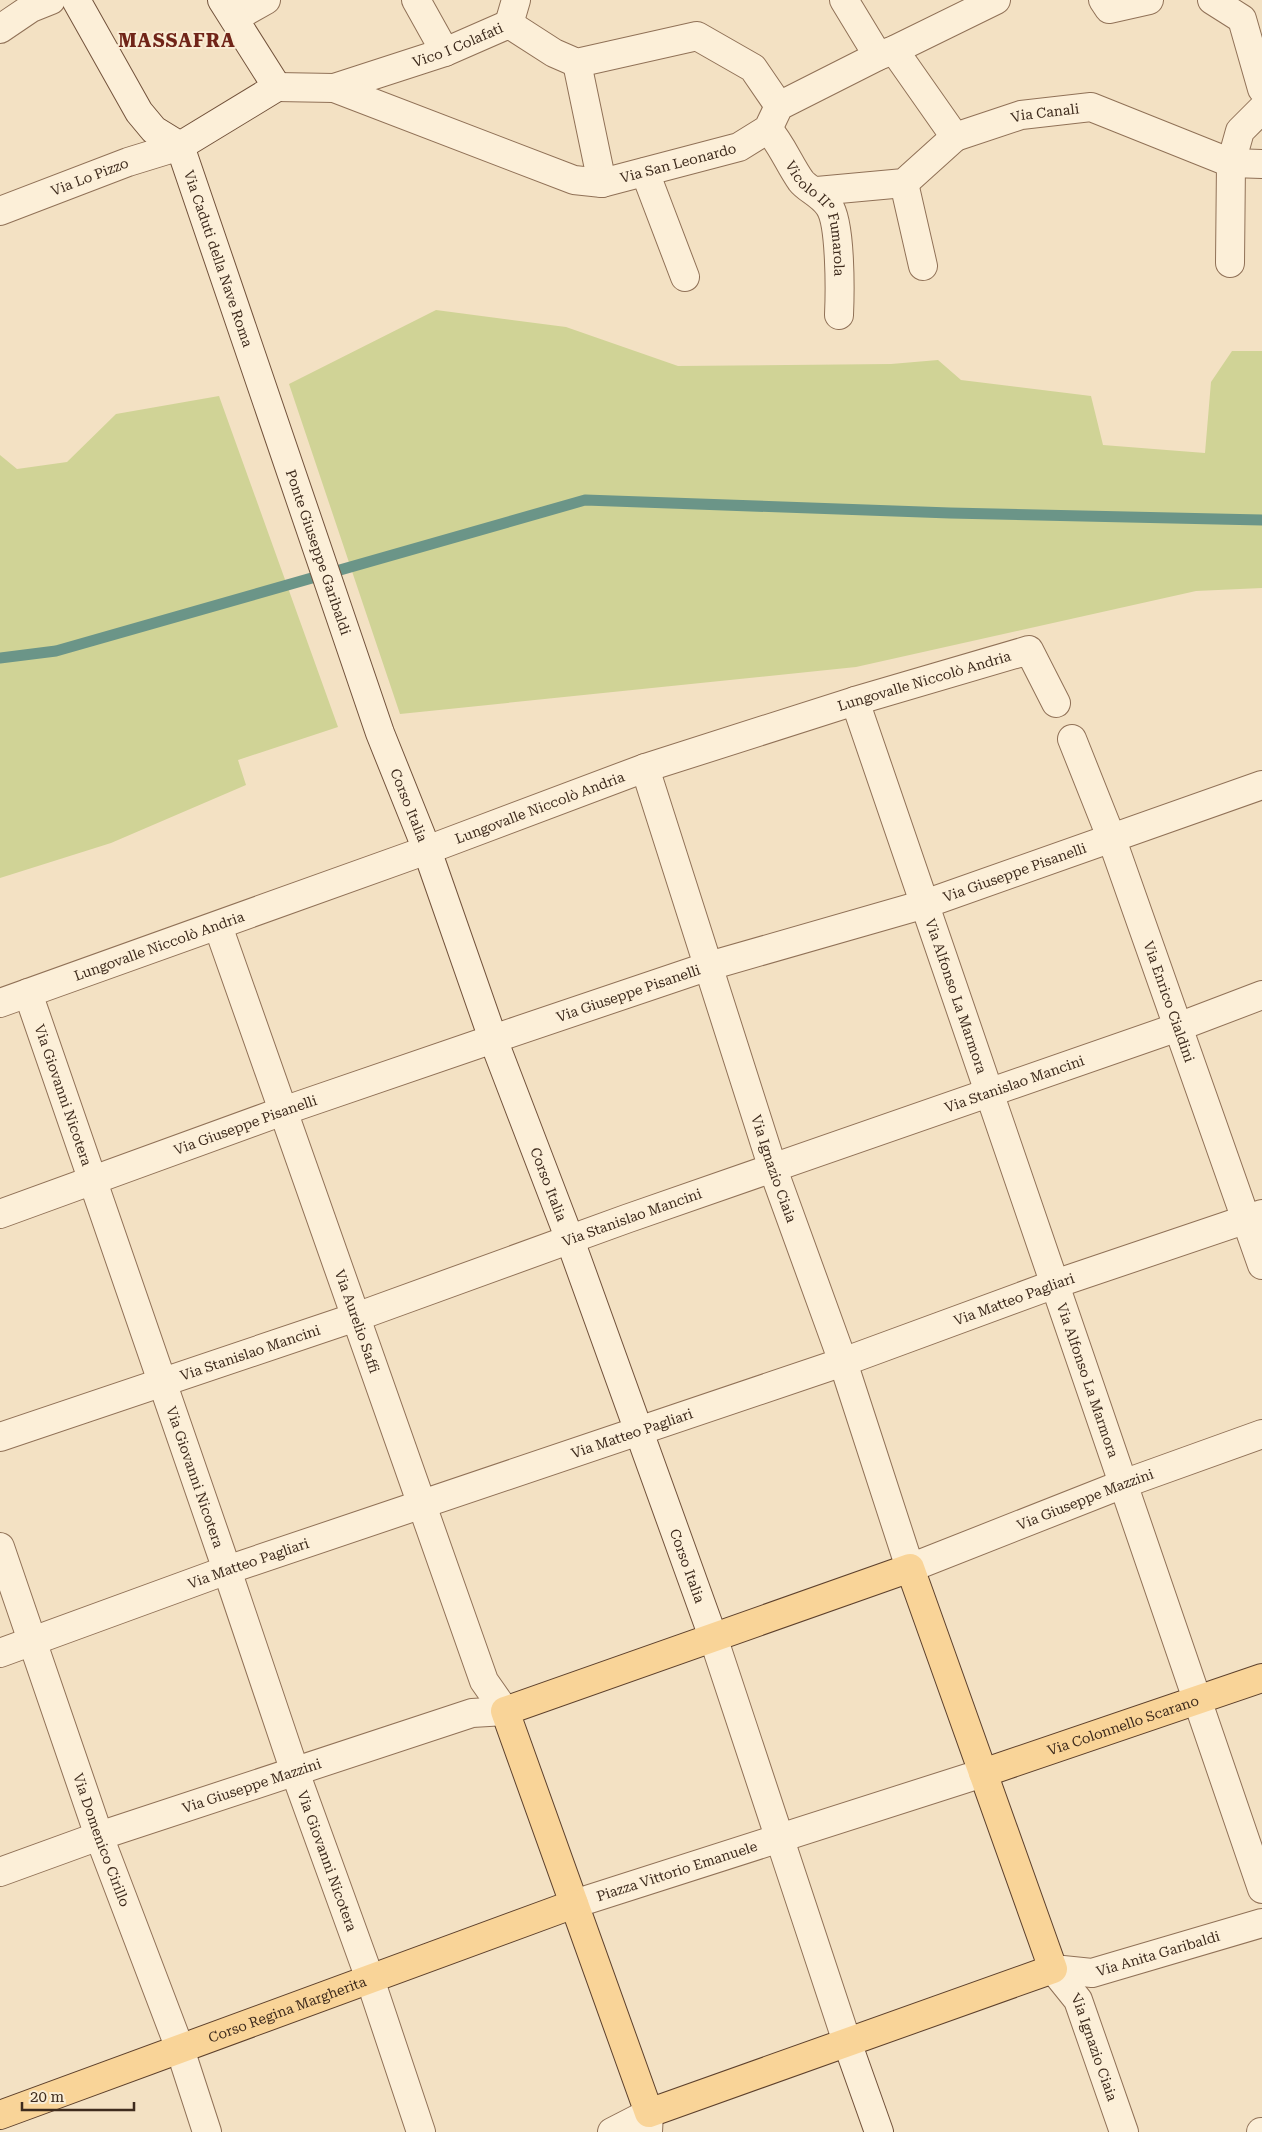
<svg xmlns="http://www.w3.org/2000/svg" width="1262" height="2132" viewBox="0 0 1262 2132" font-family="'Roboto Serif',serif">
  <rect width="100%" height="100%" fill="#f3e1c3"/>
  <g fill="#d0d396">
    <polygon points="436,310 566,327 678,366 891,364 938,360 961,380 1091,396 1103,445 1205,453 1211,382 1232,351 1262,351 1262,588 1196,591 856,667 400,714 289,384"/>
    <polygon points="219,396 338,727 238,760 246,785 111,843 0,878 0,455 17,469 67,462 116,414"/>
  </g>
  <g fill="none" stroke-linecap="round" stroke-linejoin="round">
    <polyline stroke="#6b9588" stroke-width="11" points="0,658 56,651 585,500 950,513 1262,520"/>
    <defs>
      <g id="street">
        <polyline points="416,0 445,52"/>
        <polyline points="844,0 878,56"/>
        <polyline points="1103,0 1109,9 1149,0"/>
        <polyline points="1212,0 1242,19 1262,89"/>
        <polyline points="234,18 266,0"/>
        <polyline points="509,24 516,0"/>
        <polyline points="0,29 31,8 51,0"/>
        <path id="s1" d="M894,50L955,137L1021,115L1091,107L1231,163L1262,164"/>
        <polyline points="577,63 602,183"/>
        <path id="s2" d="M277,87L334,88L445,52L509,24L554,53L577,63L697,36L753,68L779,106"/>
        <path id="s3" d="M334,88L574,180L602,183L739,147L768,129L779,106L878,56L894,50L996,0"/>
        <path id="s4" d="M768,129C782,145 789,164 801,181C807,189 821,194 829,206C841,223 840,293 839,315"/>
        <polyline points="645,172 685,277"/>
        <polyline points="904,183 923,266"/>
        <polyline points="817,191 904,183 955,137"/>
        <path id="s5" d="M0,211L128,162L180,146"/>
        <polyline points="1230,263 1231,163 1240,131 1262,109"/>
        <path id="s6" d="M855,701L1262,1889"/>
        <path id="s7" d="M1072,739L1111,837L1262,1265"/>
        <path id="s8" d="M645,768L773,1169L843,1362L910,1568L1123,1484L1262,1434"/>
        <path id="s9" d="M218,926L484,1681L505,1711"/>
        <path id="s10" d="M28,993L227,1570L295,1772L370,1979L421,2132"/>
        <path id="s11" d="M0,1003L427,850L645,768L855,701L1029,650L1056,703"/>
        <path id="s12" d="M0,1214L283,1111L493,1039L709,966L925,904L1262,785"/>
        <path id="s13" d="M0,1437L356,1317L626,1219L1178,1027L1262,995"/>
        <path id="s14" d="M0,1547L99,1836L180,2049L207,2132"/>
        <polyline points="713,1637 847,2042"/>
        <path id="s15" d="M0,1653L227,1570L843,1362L1055,1284L1262,1214"/>
        <path id="s16" d="M0,1872L99,1836L472,1713L505,1711"/>
        <path id="s17" d="M574,1904L983,1773"/>
        <path id="s18" d="M1053,1969L1092,1973L1262,1923"/>
        <path id="s19" d="M1053,1969L1078,2000L1124,2132"/>
        <polyline points="612,2132 649,2113 648,2132"/>
        <polyline points="1261,2132 1262,2132"/>
      </g>
      <g id="secondary">
        <polyline points="76,0 139,112 154,130 180,146 277,87 222,0"/>
        <path id="s20" d="M180,146L380,733L427,850L493,1039L570,1240L713,1637"/>
        <polyline points="847,2042 879,2132"/>
      </g>
      <g id="primary">
        <polygon points="910,1568 1053,1969 649,2113 505,1711"/>
        <path id="s21" d="M983,1773L1262,1678"/>
        <path id="s22" d="M0,2115L574,1904"/>
      </g>
    </defs>
    <use href="#street" stroke="#907157" stroke-width="30"/>
    <use href="#secondary" stroke="#72523b" stroke-width="30"/>
    <use href="#primary" stroke="#5d402c" stroke-width="30"/>
    <use href="#street" stroke="#fcefd8" stroke-width="28"/>
    <use href="#secondary" stroke="#fcefd8" stroke-width="28"/>
    <use href="#primary" stroke="#f9d498" stroke-width="28"/>
  </g>
  <g text-anchor="middle" stroke-width="4" stroke-linejoin="round" paint-order="stroke">
    <g font-size="14" fill="#3e2b1d" stroke="#f9ecd4">
      <text dy="5" stroke="none"><textPath href="#s2" startOffset="188">Vico I Colafati</textPath></text>
      <text dy="5" stroke="none"><textPath href="#s1" startOffset="200">Via Canali</textPath></text>
      <text dy="5" stroke="none"><textPath href="#s3" startOffset="364">Via San Leonardo</textPath></text>
      <text dy="5" stroke="none"><textPath href="#s5" startOffset="96">Via Lo Pizzo</textPath></text>
      <text dy="5" stroke="none"><textPath href="#s4" startOffset="105">Vicolo II° Fumarola</textPath></text>
      <text dy="5" stroke="none"><textPath href="#s20" startOffset="119">Via Caduti della Nave Roma</textPath></text>
      <text dy="5" stroke="none"><textPath href="#s20" startOffset="429">Ponte Giuseppe Garibaldi</textPath></text>
      <text dy="5" stroke="none"><textPath href="#s11" startOffset="979">Lungovalle Niccolò Andria</textPath></text>
      <text dy="5" stroke="none"><textPath href="#s20" startOffset="698">Corso Italia</textPath></text>
      <text dy="5" stroke="none"><textPath href="#s11" startOffset="574">Lungovalle Niccolò Andria</textPath></text>
      <text dy="5" stroke="none"><textPath href="#s12" startOffset="1071">Via Giuseppe Pisanelli</textPath></text>
      <text dy="5" stroke="none"><textPath href="#s11" startOffset="169">Lungovalle Niccolò Andria</textPath></text>
      <text dy="5" stroke="none"><textPath href="#s12" startOffset="666">Via Giuseppe Pisanelli</textPath></text>
      <text dy="5" stroke="none"><textPath href="#s6" startOffset="312">Via Alfonso La Marmora</textPath></text>
      <text dy="5" stroke="none"><textPath href="#s7" startOffset="280">Via Enrico Cialdini</textPath></text>
      <text dy="5" stroke="none"><textPath href="#s13" startOffset="1074">Via Stanislao Mancini</textPath></text>
      <text dy="5" stroke="none"><textPath href="#s10" startOffset="108">Via Giovanni Nicotera</textPath></text>
      <text dy="5" stroke="none"><textPath href="#s12" startOffset="261">Via Giuseppe Pisanelli</textPath></text>
      <text dy="5" stroke="none"><textPath href="#s8" startOffset="421">Via Ignazio Ciaia</textPath></text>
      <text dy="5" stroke="none"><textPath href="#s20" startOffset="1102">Corso Italia</textPath></text>
      <text dy="5" stroke="none"><textPath href="#s13" startOffset="669">Via Stanislao Mancini</textPath></text>
      <text dy="5" stroke="none"><textPath href="#s15" startOffset="1074">Via Matteo Pagliari</textPath></text>
      <text dy="5" stroke="none"><textPath href="#s9" startOffset="419">Via Aurelio Saffi</textPath></text>
      <text dy="5" stroke="none"><textPath href="#s13" startOffset="264">Via Stanislao Mancini</textPath></text>
      <text dy="5" stroke="none"><textPath href="#s6" startOffset="718">Via Alfonso La Marmora</textPath></text>
      <text dy="5" stroke="none"><textPath href="#s15" startOffset="669">Via Matteo Pagliari</textPath></text>
      <text dy="5" stroke="none"><textPath href="#s10" startOffset="512">Via Giovanni Nicotera</textPath></text>
      <text dy="5" stroke="none"><textPath href="#s8" startOffset="1031">Via Giuseppe Mazzini</textPath></text>
      <text dy="5" stroke="none"><textPath href="#s15" startOffset="264">Via Matteo Pagliari</textPath></text>
      <text dy="5" stroke="none"><textPath href="#s20" startOffset="1508">Corso Italia</textPath></text>
      <text dy="5" stroke="none"><textPath href="#s21" startOffset="148">Via Colonnello Scarano</textPath></text>
      <text dy="5" stroke="none"><textPath href="#s16" startOffset="266">Via Giuseppe Mazzini</textPath></text>
      <text dy="5" stroke="none"><textPath href="#s14" startOffset="310">Via Domenico Cirillo</textPath></text>
      <text dy="5" stroke="none"><textPath href="#s10" startOffset="918">Via Giovanni Nicotera</textPath></text>
      <text dy="5" stroke="none"><textPath href="#s17" startOffset="108">Piazza Vittorio Emanuele</textPath></text>
      <text dy="5" stroke="none"><textPath href="#s18" startOffset="108">Via Anita Garibaldi</textPath></text>
      <text dy="5" stroke="none"><textPath href="#s22" startOffset="306">Corso Regina Margherita</textPath></text>
      <text dy="5" stroke="none"><textPath href="#s19" startOffset="90">Via Ignazio Ciaia</textPath></text>
    </g>
    <g font-size="19" font-weight="bold" letter-spacing="1" fill="#702418" stroke="#f9ecd4">
      <text x="177" y="47">MASSAFRA</text>
    </g>
  </g>
  <path d="M22 2102v8h112v-8" fill="none" stroke="#3e2b1d" stroke-width="2.5"/>
  <text x="30" y="2102" font-size="15" fill="#3e2b1d" stroke="#f9ecd4" stroke-width="4" paint-order="stroke">20 m</text>
</svg>
